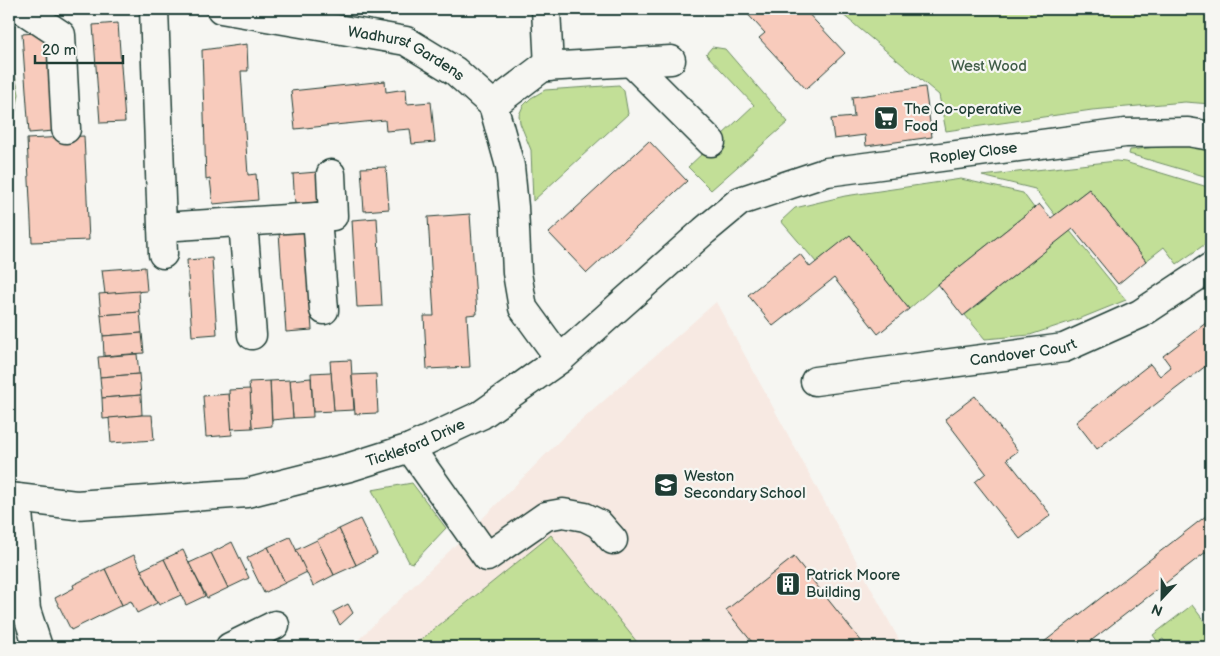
<svg xmlns="http://www.w3.org/2000/svg" width="1220" height="656" viewBox="0 0 1220 656" font-family="'Balsamiq Sans',sans-serif">
  <rect width="100%" height="100%" fill="#f6f6f2"/>
  <filter id="ink" filterUnits="userSpaceOnUse"><feTurbulence type="fractalNoise" baseFrequency=".02" numOctaves="2"/><feDisplacementMap in="SourceGraphic" scale="10" xChannelSelector="R" yChannelSelector="G"/><feConvolveMatrix kernelMatrix="1 2 1 2 8 2 1 2 1" color-interpolation-filters="sRGB"/></filter>
  <g filter="url(#ink)">
    <polygon fill="#f7e9e2" points="716,302 903,647 351,647 474,527 566,434"/>
    <g fill="#c2df97" stroke="#708e66">
      <polygon points="836,9 1211,9 1211,104 1185,102 1092,110 946,131 939,95"/>
      <polygon points="712,47 725,49 788,122 711,190 688,167 754,105 706,54"/>
      <polygon points="9,48 19,94 12,131 9,137"/>
      <polygon points="619,85 624,91 628,114 533,201 531,150 520,123 519,115 523,106 531,98 545,90"/>
      <polygon points="1173,145 1211,146 1211,178 1129,154 1130,150"/>
      <polygon points="1116,161 1125,162 1211,188 1211,240 1177,264 1164,247 1146,261 1089,189 1055,215 1035,189 982,176"/>
      <polygon points="961,179 1023,193 1034,208 938,284 909,309 850,236 816,262 781,221 795,208 845,196"/>
      <polygon points="1070,231 1126,300 1084,317 1030,335 985,339 965,315"/>
      <polygon points="412,483 446,528 413,563 409,562 372,490"/>
      <polygon points="551,535 641,647 412,647"/>
      <polygon points="1192,605 1211,630 1211,647 1169,647 1163,639 1158,642 1153,635"/>
    </g>
    <g fill="#f8cbbc" stroke="#1f3d34">
      <polygon points="743,9 804,9 845,53 806,89 759,38 765,33"/>
      <polygon points="118,23 125,122 100,123 93,25"/>
      <polygon points="47,32 54,131 29,133 22,34"/>
      <polygon points="247,44 248,71 241,71 248,175 256,174 258,200 213,204 210,179 206,180 202,50"/>
      <polygon points="385,81 386,92 406,89 407,104 431,102 435,142 412,144 410,129 386,131 385,120 295,129 291,91"/>
      <polygon points="925,87 932,137 866,146 865,135 834,139 831,119 854,117 852,97"/>
      <polygon points="84,136 89,240 32,242 27,139"/>
      <polygon points="649,141 687,181 587,273 549,233"/>
      <polygon points="386,167 389,209 364,211 361,168"/>
      <polygon points="317,172 320,203 295,205 293,174"/>
      <polygon points="1089,189 1146,261 1118,284 1073,229 963,316 938,284 1039,204 1051,218"/>
      <polygon points="470,214 477,314 467,315 470,367 427,369 424,316 434,316 428,217"/>
      <polygon points="377,218 382,306 357,307 352,220"/>
      <polygon points="305,231 312,330 286,332 279,233"/>
      <polygon points="850,235 909,309 878,334 834,278 773,326 748,295 800,254 810,267"/>
      <polygon points="212,258 217,334 192,336 187,260"/>
      <polygon points="145,267 147,291 105,294 102,270"/>
      <polygon points="139,291 140,312 101,315 99,294"/>
      <polygon points="9,297 11,298 9,318"/>
      <polygon points="140,312 142,333 103,336 101,315"/>
      <polygon points="1211,319 1211,362 1097,449 1076,422 1150,364 1160,376 1171,367 1163,356"/>
      <polygon points="142,333 144,353 104,356 103,336"/>
      <polygon points="137,354 139,374 100,377 98,357"/>
      <polygon points="351,360 354,410 334,411 330,361"/>
      <polygon points="331,372 334,411 313,412 311,373"/>
      <polygon points="139,374 141,395 102,398 100,377"/>
      <polygon points="376,374 378,413 355,414 352,375"/>
      <polygon points="311,378 313,417 293,418 290,380"/>
      <polygon points="290,380 293,418 272,420 270,381"/>
      <polygon points="270,381 272,426 252,428 249,382"/>
      <polygon points="250,389 252,428 231,429 229,390"/>
      <polygon points="229,394 232,435 206,437 203,396"/>
      <polygon points="141,395 142,415 103,419 102,398"/>
      <polygon points="975,396 1018,451 1007,459 1051,515 1020,539 975,482 986,473 945,419"/>
      <polygon points="142,415 152,415 154,440 111,443 109,418"/>
      <polygon points="1211,512 1211,548 1083,647 1048,647 1044,642"/>
      <polygon points="360,519 377,554 356,565 339,529"/>
      <polygon points="339,529 356,565 334,575 317,540"/>
      <polygon points="290,537 307,572 285,583 268,547"/>
      <polygon points="317,540 334,575 313,586 296,550"/>
      <polygon points="232,542 249,578 228,588 211,553"/>
      <polygon points="268,547 285,583 264,593 247,558"/>
      <polygon points="183,550 205,596 186,605 164,559"/>
      <polygon points="211,553 228,588 207,598 189,563"/>
      <polygon points="134,555 157,603 137,613 131,601 122,605 105,569"/>
      <polygon points="794,557 866,647 756,647 726,610"/>
      <polygon points="164,559 181,595 159,605 141,570"/>
      <polygon points="105,569 122,605 71,630 55,598 74,588 73,585"/>
      <polygon points="348,604 353,613 340,625 333,612"/>
    </g>
    <g fill="none" stroke-linecap="round" stroke-linejoin="round">
      <defs>
        <g id="minor">
          <polyline points="22,9 61,35 66,129"/>
          <polyline points="154,9 163,254"/>
          <path id="s1" d="M221,9L406,41L455,71L493,105L510,166L514,207L517,273L523,308L560,359"/>
          <polyline points="546,9 549,67"/>
          <polyline points="631,62 711,142"/>
          <polyline points="493,105 543,67 671,60"/>
          <polyline points="317,217 333,216 331,174"/>
          <polyline points="243,222 252,335"/>
          <polyline points="162,227 317,217 324,310"/>
          <path id="s2" d="M815,381L1064,348L1140,314L1211,267"/>
          <polyline points="410,448 487,557 546,516 563,513 585,517 599,524 613,540"/>
          <path id="s3" d="M9,497L76,505L247,493L350,467L410,448L481,415L560,359L704,231L740,201L827,172L1125,133L1188,132L1211,136"/>
          <polyline points="17,498 26,610 38,647"/>
          <polyline points="230,647 275,625"/>
        </g>
      </defs>
      <use href="#minor" stroke="#1f3d34" stroke-width="31"/>
      <use href="#minor" stroke="#f6f6f2" stroke-width="28"/>
    </g>
  </g>
  <defs>
    <symbol id="supermarket-square" viewBox="-11 -11 22 22"><rect x="-9" y="-9" width="18" height="18" rx="4" fill="#1f3d34" stroke="#f6f6f2"/><path d="M-6-5.5h2.5l.6 2H6L4.5 2H-2.5L-4.4-4H-6ZM-1.5 3.2a1.3 1.3 0 1 0 .1 0ZM3 3.2a1.3 1.3 0 1 0 .1 0Z" fill="#fff"/></symbol>
    <symbol id="school-square" viewBox="-11 -11 22 22"><rect x="-9" y="-9" width="18" height="18" rx="4" fill="#1f3d34" stroke="#f6f6f2"/><path d="M0-5L7-2L0 1L-7-2ZM-4 1L0 2.5L4 1V4Q0 6-4 4Z" fill="#fff"/></symbol>
    <symbol id="building-square" viewBox="-11 -11 22 22"><rect x="-9" y="-9" width="18" height="18" rx="4" fill="#1f3d34" stroke="#f6f6f2"/><path d="M-4-6H4V6H1V3H-1V6H-4ZM-2.5-4.3h1.7v1.8h-1.7ZM.8-4.3h1.7v1.8H.8ZM-2.5-1h1.7V.8h-1.7ZM.8-1h1.7V.8H.8Z" fill="#fff"/></symbol>
  </defs>
  <g fill-rule="evenodd">
    <use href="#supermarket-square" x="872" y="104" width="28" height="28"/>
    <use href="#school-square" x="652" y="471" width="28" height="28"/>
    <use href="#building-square" x="774" y="570" width="28" height="28"/>
  </g>
  <g text-anchor="middle" stroke-width="4.5" stroke-linejoin="round" paint-order="stroke">
    <g font-size="15" fill="#1f3d34" stroke="#f6f6f2">
      <text dy="5" stroke="none"><textPath href="#s1" startOffset="192">Wadhurst Gardens</textPath></text>
      <text dy="5" stroke="none"><textPath href="#s3" startOffset="1062">Ropley Close</textPath></text>
      <text dy="5" stroke="none"><textPath href="#s2" startOffset="210">Candover Court</textPath></text>
      <text dy="5" stroke="none"><textPath href="#s3" startOffset="415">Tickleford Drive</textPath></text>
    </g>
    <g font-size="15" fill="#405d48" stroke="#f6f6f2">
      <text x="989" y="71">West Wood</text>
    </g>
    <g font-size="15" fill="#1f3d34" stroke="#f6f6f2" text-anchor="start">
      <text x="904" y="114">The Co-operative<tspan x="904" dy="17">Food</tspan></text>
      <text x="684" y="481">Weston<tspan x="684" dy="17">Secondary School</tspan></text>
      <text x="806" y="580">Patrick Moore<tspan x="806" dy="17">Building</tspan></text>
    </g>
  </g>
  <rect width="1220" height="656" fill="none" stroke="#f6f6f2" stroke-width="30"/>
  <rect x="15" y="15" width="1190" height="626" fill="none" stroke="#1f3d34" stroke-width="2" filter="url(#ink)"/>
  <g transform="translate(1162 598) rotate(202)" stroke="#f6f6f2" stroke-width="4" paint-order="stroke">
  <path d="M0-4L9 19L0 12L-9 19Z" fill="#1f3d34"/>
  <text y="-8" font-size="14" font-weight="bold" text-anchor="middle" fill="#1f3d34">N</text>
  </g>
  <path d="M35 55v8h88v-8" fill="none" stroke="#1f3d34" stroke-width="2.5"/>
  <text x="42" y="55" font-size="15" fill="#1f3d34" stroke="#f6f6f2" stroke-width="4" paint-order="stroke">20 m</text>
</svg>
